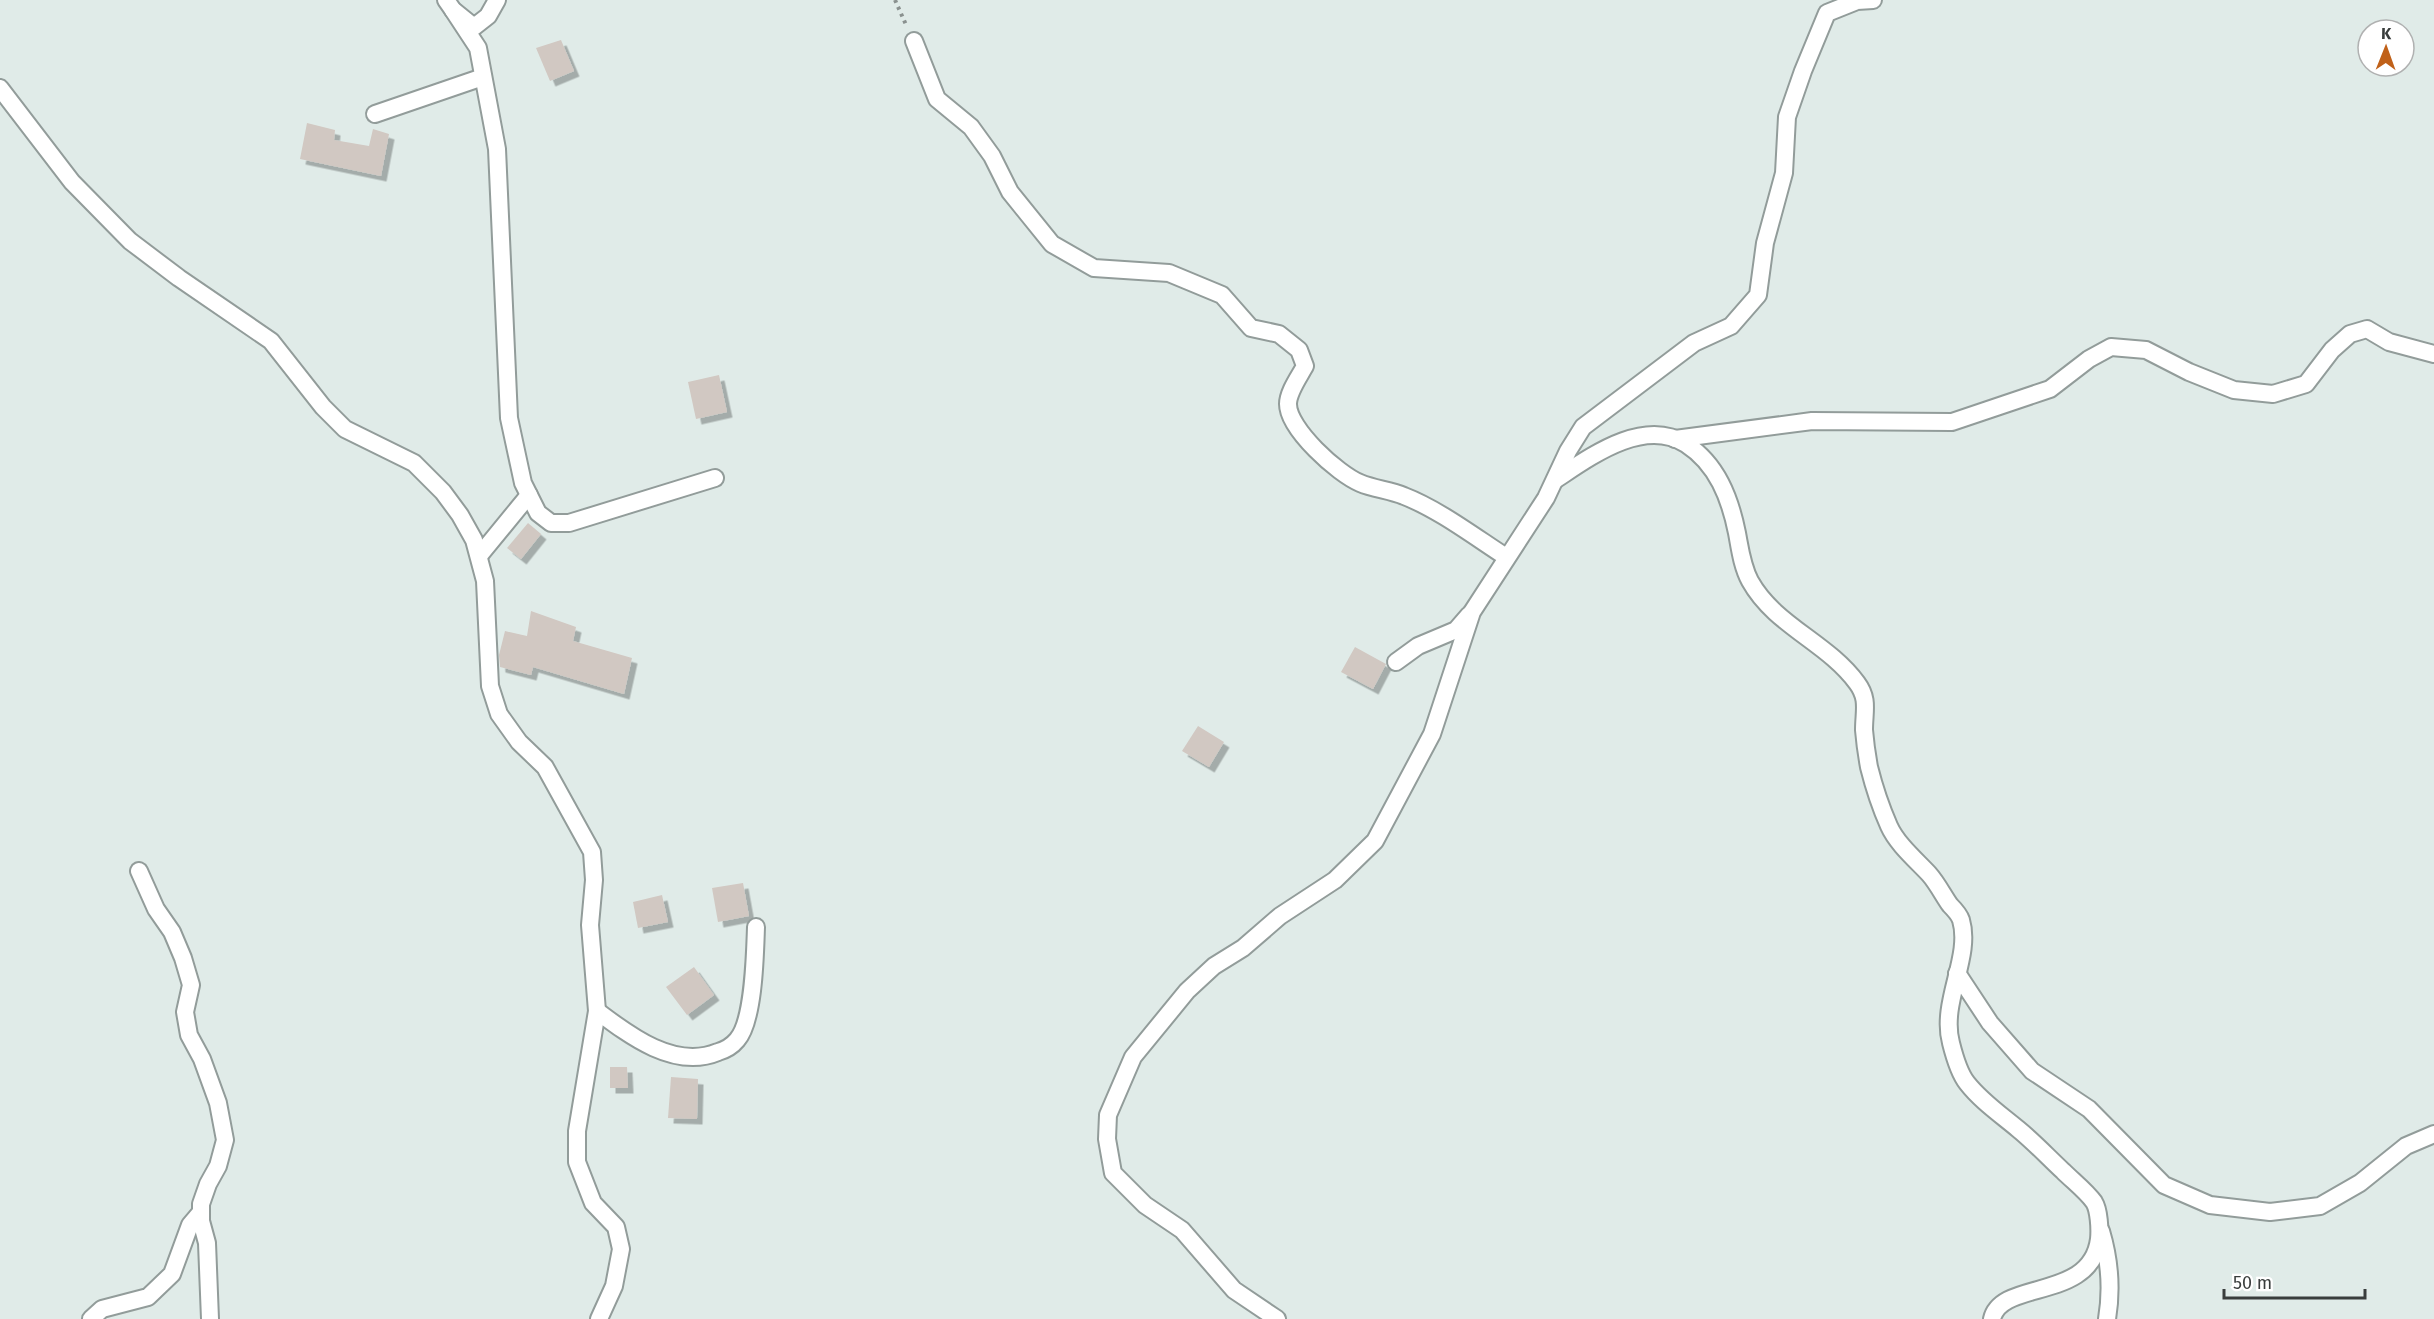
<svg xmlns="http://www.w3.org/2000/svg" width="2434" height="1319" viewBox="0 0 2434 1319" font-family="'Fira Sans',sans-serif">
  <defs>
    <filter id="shadow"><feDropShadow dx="5.5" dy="5.5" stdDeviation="0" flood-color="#0004"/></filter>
  </defs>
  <rect width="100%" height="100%" fill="#e0ebe8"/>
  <g fill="#d1c8c2" filter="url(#shadow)">
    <polygon points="561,40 574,71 550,81 536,48"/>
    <polygon points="307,123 335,130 334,140 369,146 373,129 389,134 381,176 300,159"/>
    <polygon points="719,375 727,412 696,419 688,382"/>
    <polygon points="528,523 541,534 521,559 507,548"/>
    <polygon points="531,611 576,627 573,641 632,658 624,694 533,667 531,675 500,667 499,655 505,631 527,636"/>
    <polygon points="1355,647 1386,664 1373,689 1341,672"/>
    <polygon points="1198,726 1224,742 1209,767 1182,751"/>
    <polygon points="743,883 749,916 718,922 712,888"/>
    <polygon points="662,895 668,922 638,928 633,902"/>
    <polygon points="694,967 714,995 687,1015 666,987"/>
    <polygon points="610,1067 627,1067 628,1088 610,1088"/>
    <polygon points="671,1077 698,1079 697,1119 668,1118"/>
  </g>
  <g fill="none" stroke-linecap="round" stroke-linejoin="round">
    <defs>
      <g id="street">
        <polyline points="446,0 453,10 474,27 488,16 497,0"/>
        <polyline points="453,10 478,48 497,149 509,418 523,483 538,513 551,523 569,523 715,478"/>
        <path d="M914,41L937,99L971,127L992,156L1010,192L1052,244L1094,268L1169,273L1222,295L1251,328L1279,334L1299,350L1305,366C1299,377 1288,392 1288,404C1288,429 1338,474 1360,483C1374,489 1390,490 1404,496C1438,509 1475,537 1506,557"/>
        <polyline points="0,88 72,182 130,241 179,278 271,341 323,407 345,429 414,463 443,492 460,515 474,540 485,581 490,686 499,714 519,742 545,767 592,852 594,880 590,925 597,1011 577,1131 577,1162 593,1203 616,1227 621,1249 614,1286 599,1319"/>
        <polyline points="375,114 483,77"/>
        <polyline points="1675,439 1812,421 1952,422 2050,389 2089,359 2111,347 2146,350 2189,372 2234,390 2273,394 2306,384 2332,350 2350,334 2367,329 2389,342 2434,354"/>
        <path d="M1555,480C1590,457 1643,417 1686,444C1717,464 1730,498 1737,533C1740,549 1742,566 1750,581C1775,626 1827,642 1857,683C1869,699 1864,711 1864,730C1865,742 1867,756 1869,767C1874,787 1881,808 1889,826C1897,844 1916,860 1929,874C1937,883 1943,895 1950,905C1954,909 1959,914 1961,920C1972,957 1940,1002 1951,1043C1954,1055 1959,1073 1967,1083C1981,1101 2000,1114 2018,1129C2034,1142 2048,1157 2063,1171C2073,1181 2086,1191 2094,1202C2099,1210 2100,1229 2099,1239C2091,1302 2001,1279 1992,1319"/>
        <polyline points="479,556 529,495"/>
        <polyline points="1396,662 1418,646 1456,630 1469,615"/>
        <polyline points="139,871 156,909 172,932 183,958 191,985 185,1012 189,1035 202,1059 218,1103 225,1140 218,1166 208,1184 201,1204 201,1221 207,1243 210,1319"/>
        <polyline points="1957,973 1990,1023 2032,1071 2089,1109 2164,1185 2210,1205 2270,1212 2320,1206 2360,1183 2406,1146 2434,1134"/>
        <path d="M597,1011C630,1036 675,1070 718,1052C725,1050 732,1046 737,1040C754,1021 755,954 756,927"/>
        <path d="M2101,1231C2110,1261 2112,1289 2107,1319"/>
        <polyline points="91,1319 102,1309 148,1297 172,1274 190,1225 201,1212"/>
        <polyline points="1277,1319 1234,1290 1182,1230 1145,1205 1113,1173 1107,1139 1108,1115 1133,1057 1187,991 1214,966 1243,948 1280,916 1335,880 1375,841 1432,734 1472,612 1546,498 1568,451 1583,427 1694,343 1731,326 1758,295 1765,243 1784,173 1787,117 1803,71 1827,13 1857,1 1873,0"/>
      </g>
    </defs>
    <use href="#street" stroke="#929c9a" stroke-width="20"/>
    <polyline stroke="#8a918f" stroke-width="4" stroke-dasharray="3 4.5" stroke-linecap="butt" points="895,0 907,27"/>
    <use href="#street" stroke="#fff" stroke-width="16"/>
  </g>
  <g transform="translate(2386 48) rotate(1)"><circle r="28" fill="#ffffff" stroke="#b0b1b1" stroke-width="1.5"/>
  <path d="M0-4.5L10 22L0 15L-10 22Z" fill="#c06119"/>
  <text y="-9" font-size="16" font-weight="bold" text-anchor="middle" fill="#393d3c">K</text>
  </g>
  <path d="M2224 1289v9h141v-9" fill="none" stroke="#393d3c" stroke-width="3"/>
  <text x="2233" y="1289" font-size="18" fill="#393d3c" stroke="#ffffff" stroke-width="4.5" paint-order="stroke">50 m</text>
</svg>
